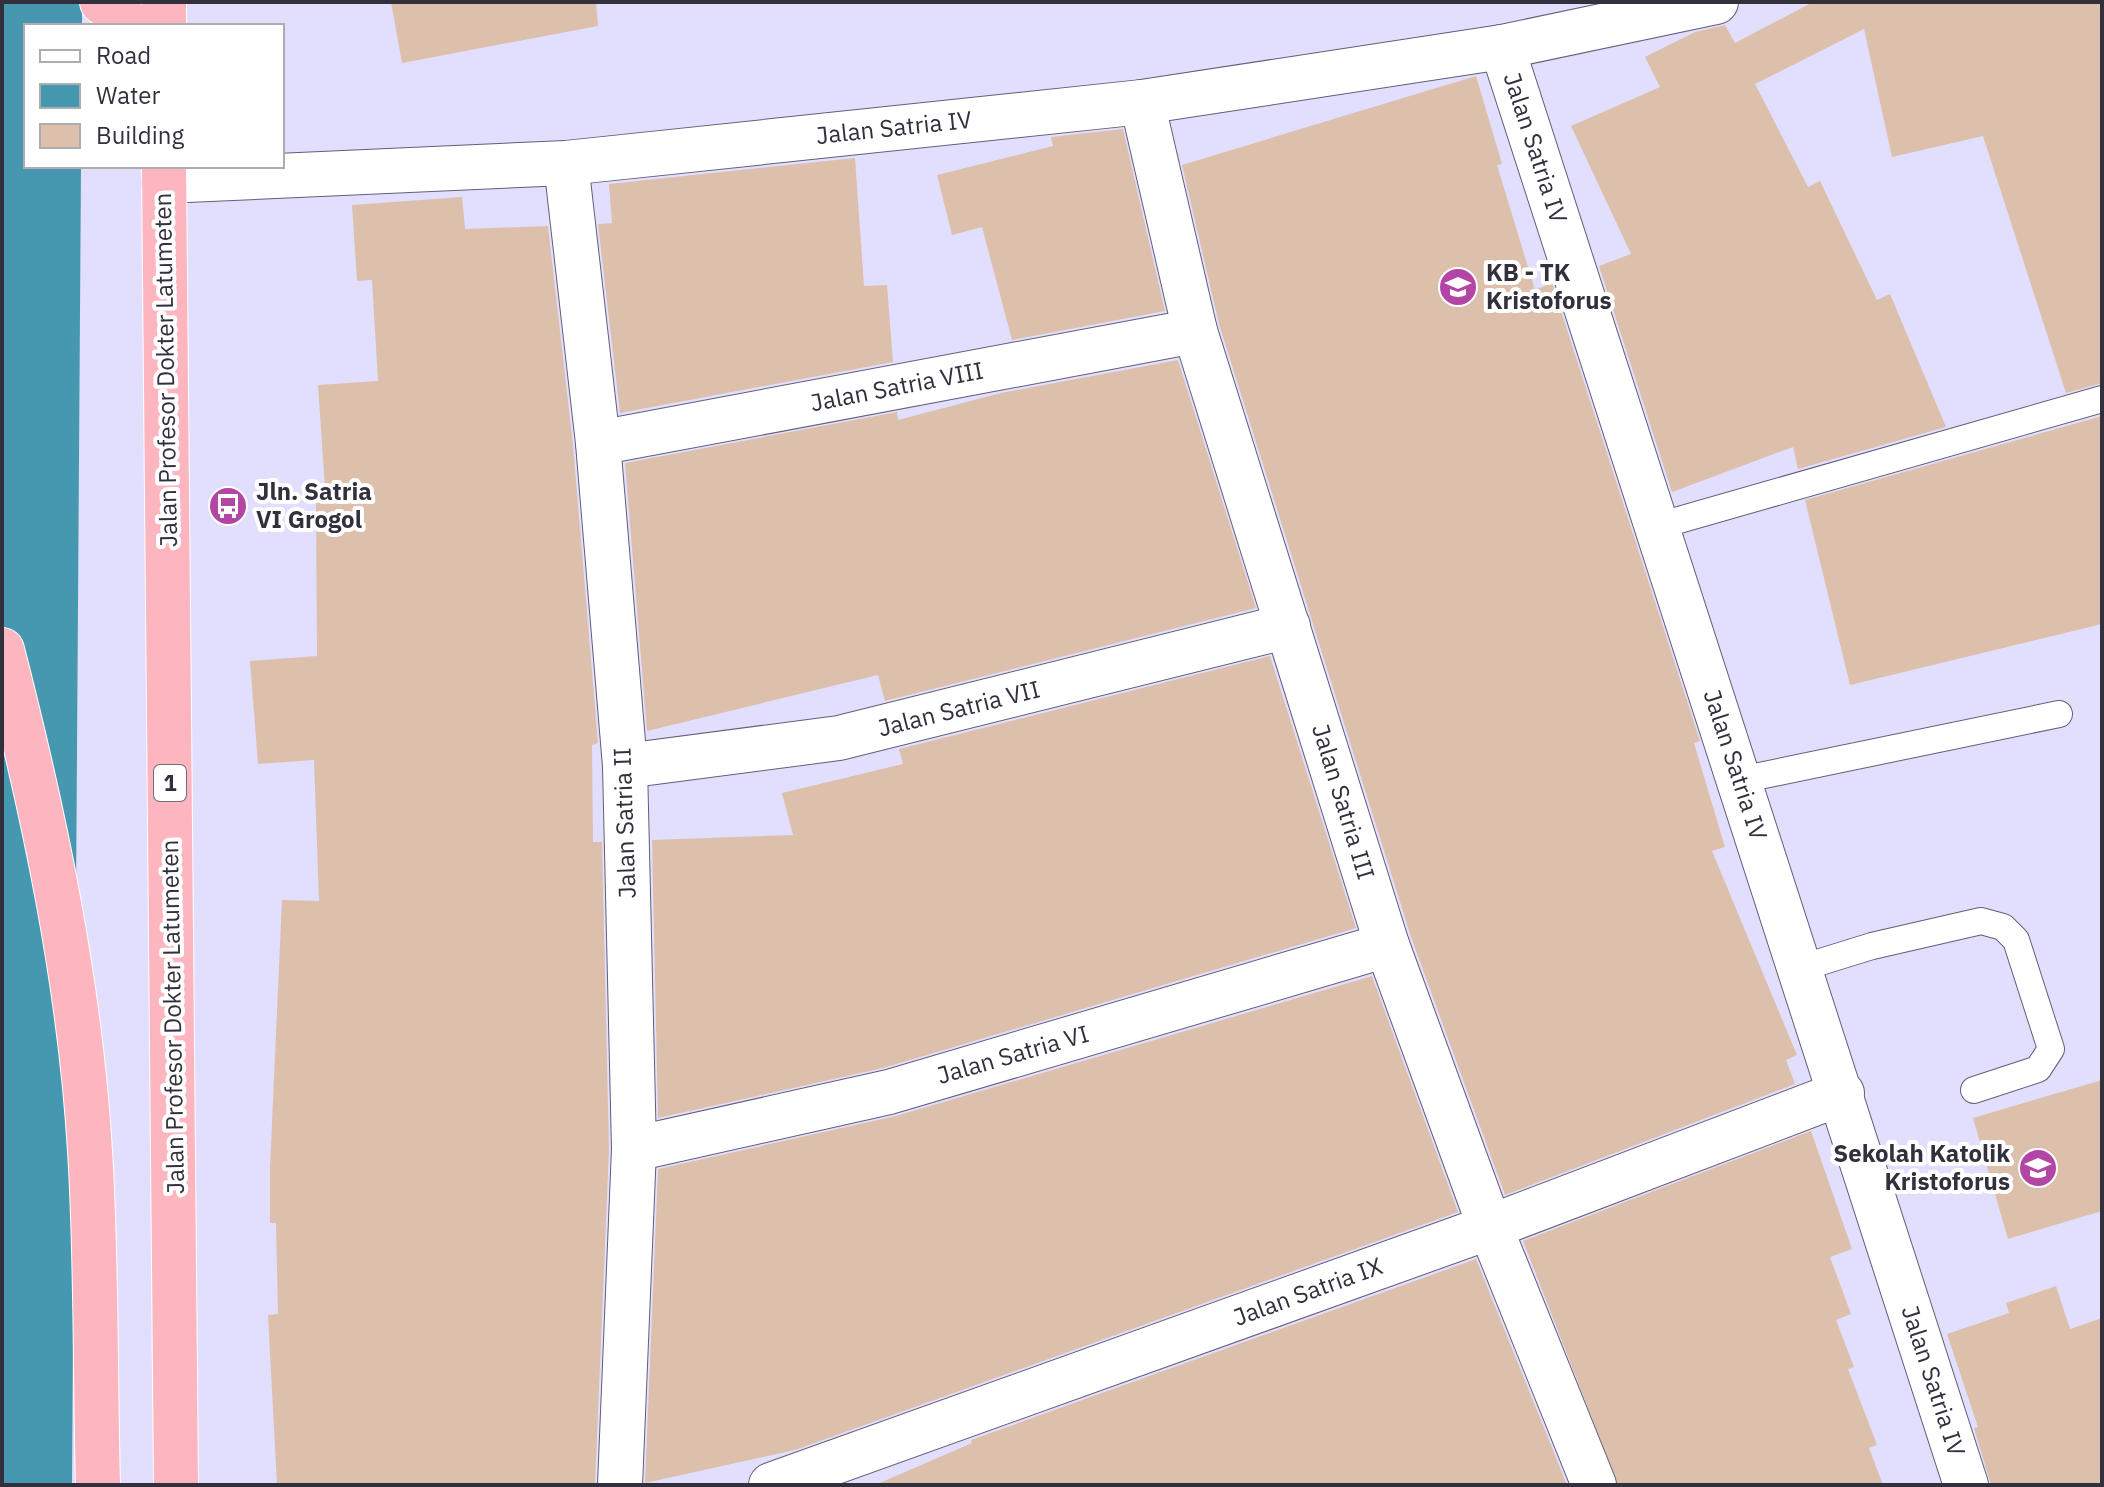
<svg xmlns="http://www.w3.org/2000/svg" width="2104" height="1487" viewBox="0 0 2104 1487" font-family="'IBM Plex Sans',sans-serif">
  <rect width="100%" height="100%" fill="#e2defd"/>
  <polygon fill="#4698b1" points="2,2 82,2 82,26 26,26 26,166 81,166 72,1485 2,1485"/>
  <g fill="#dcc0ac">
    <polygon points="391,2 596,2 598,26 402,63"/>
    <polygon points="1813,2 2102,2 2102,383 2066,393 1983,136 1892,157 1864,29 1755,84 1808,187 1820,181 1877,300 1890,294 1946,427 1798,469 1793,447 1672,492 1599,266 1631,254 1571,126 1660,87 1645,57 1695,32 1725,25 1735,43"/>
    <polygon points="1476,76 1502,164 1497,165 1535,290 1552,283 1700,741 1694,743 1725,847 1712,851 1797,1055 1786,1060 1795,1084 1505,1195 1411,937 1219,324 1182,165"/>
    <polygon points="1123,129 1165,311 1012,340 982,227 952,235 937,175 1053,146 1051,137"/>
    <polygon points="855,158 864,286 887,285 893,362 620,413 598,224 612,223 609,184"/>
    <polygon points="462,197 465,229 548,226 573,445 598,743 592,745 593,842 602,842 609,1149 595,1485 277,1485 268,1315 278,1314 276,1223 270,1223 270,1168 282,900 319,901 314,760 258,764 250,661 317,656 316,503 326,503 318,385 378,381 372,280 357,281 352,205"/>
    <polygon points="1178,360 1256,608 885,701 878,675 647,731 625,463 897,412 898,420 1001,393"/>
    <polygon points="2102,416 2102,624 1850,685 1805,500"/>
    <polygon points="1270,656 1356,928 883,1068 658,1118 652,840 793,835 782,793 903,764 899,749"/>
    <polygon points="1372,976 1458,1212 795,1450 645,1483 658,1169 896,1116"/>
    <polygon points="2102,1080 2102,1211 2008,1239 1973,1118"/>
    <polygon points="1811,1131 1852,1249 1830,1257 1851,1314 1836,1320 1854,1367 1848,1369 1877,1445 1869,1448 1883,1485 1618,1485 1523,1241"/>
    <polygon points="1476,1259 1567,1485 875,1485 972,1443 971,1440"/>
    <polygon points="2056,1286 2070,1329 2102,1318 2102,1485 1991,1485 1974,1428 1978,1427 1947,1334 2009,1313 2006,1303"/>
  </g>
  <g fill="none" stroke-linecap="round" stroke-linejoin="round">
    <defs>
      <g id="lane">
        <polyline points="1658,526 2102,399"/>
        <polyline points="1740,780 2059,714"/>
        <polyline points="1801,968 1872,946 1981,921 2003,927 2016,940 2051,1049 2038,1069 1974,1090"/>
      </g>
      <g id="street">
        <polyline points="1502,47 1966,1485"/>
        <polyline points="1142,102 1195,331 1387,945 1490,1227 1594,1485"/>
        <polyline points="566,163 598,443 625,766 634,1149 620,1485"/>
        <polyline points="164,181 566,163 1142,102 1502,47 1716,2"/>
        <polyline points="598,443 1195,331"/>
        <polyline points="625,766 839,738 1288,626"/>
        <polyline points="634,1149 889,1092 1387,945"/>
        <polyline points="771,1485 1490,1227 1842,1093"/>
      </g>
      <g id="highway">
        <polyline points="102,2 133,26"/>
        <polyline points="164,26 164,2"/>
        <polyline points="164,166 176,1485"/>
        <path d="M2,650C44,814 80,982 90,1151C97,1262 95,1374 98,1485"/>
      </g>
    </defs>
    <use href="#lane" stroke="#625e78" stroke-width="28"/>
    <use href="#street" stroke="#625e78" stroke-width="46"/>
    <use href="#highway" stroke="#fff" stroke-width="46"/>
    <use href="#lane" stroke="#fff" stroke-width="26"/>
    <use href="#street" stroke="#fff" stroke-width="44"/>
    <use href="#highway" stroke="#fdb6bf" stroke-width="44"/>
  </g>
  <defs>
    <symbol id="school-disc" viewBox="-11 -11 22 22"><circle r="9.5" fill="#b345a4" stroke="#fff"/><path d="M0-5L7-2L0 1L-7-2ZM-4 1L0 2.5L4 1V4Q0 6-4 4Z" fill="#fff"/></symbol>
    <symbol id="bus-disc" viewBox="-11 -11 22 22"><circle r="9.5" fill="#b345a4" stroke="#fff"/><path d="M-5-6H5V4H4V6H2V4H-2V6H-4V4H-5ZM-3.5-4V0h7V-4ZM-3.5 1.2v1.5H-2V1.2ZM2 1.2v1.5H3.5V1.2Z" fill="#fff"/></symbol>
  </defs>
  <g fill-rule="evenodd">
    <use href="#school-disc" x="1436" y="265" width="44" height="44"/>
    <use href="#bus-disc" x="206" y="484" width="44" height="44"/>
    <use href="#school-disc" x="2016" y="1146" width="44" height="44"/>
  </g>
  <g text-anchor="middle" stroke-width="8" stroke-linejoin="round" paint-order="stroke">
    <rect fill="#fff" stroke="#706e76" stroke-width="2" x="154" y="765" width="32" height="36" rx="6"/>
    <g font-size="22" font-weight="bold" fill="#32303c">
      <text x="170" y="791">1</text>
    </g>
    <g font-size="24" fill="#32303c" stroke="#fff">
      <text transform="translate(894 128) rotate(-6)" y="8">Jalan Satria IV</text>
      <text transform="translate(1535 148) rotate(72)" y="8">Jalan Satria IV</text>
      <text transform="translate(166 370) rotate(-91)" y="8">Jalan Profesor Dokter Latumeten</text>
      <text transform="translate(897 387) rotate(-11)" y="8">Jalan Satria VIII</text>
      <text transform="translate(959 709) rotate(-14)" y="8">Jalan Satria VII</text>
      <text transform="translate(1735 765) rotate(72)" y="8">Jalan Satria IV</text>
      <text transform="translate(1343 802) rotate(73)" y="8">Jalan Satria III</text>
      <text transform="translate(625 823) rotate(-92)" y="8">Jalan Satria II</text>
      <text transform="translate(173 1017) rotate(-91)" y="8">Jalan Profesor Dokter Latumeten</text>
      <text transform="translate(1013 1055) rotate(-16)" y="8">Jalan Satria VI</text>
      <text transform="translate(1308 1292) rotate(-20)" y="8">Jalan Satria IX</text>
      <text transform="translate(1933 1381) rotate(72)" y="8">Jalan Satria IV</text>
    </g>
    <g font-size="24" font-weight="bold" fill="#32303c" stroke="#fff" text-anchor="start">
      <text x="1486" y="281">KB - TK<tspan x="1486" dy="28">Kristoforus</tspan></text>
      <text x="256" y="500">Jln. Satria<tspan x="256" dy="28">VI Grogol</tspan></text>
      <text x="2010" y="1162" text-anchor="end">Sekolah Katolik<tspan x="2010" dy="28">Kristoforus</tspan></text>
    </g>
  </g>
  <rect width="2104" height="1487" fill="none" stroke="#32303c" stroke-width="8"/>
  <rect x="24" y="24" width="260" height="144" fill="#ffffff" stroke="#adacb1" stroke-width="2"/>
  <rect x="40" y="50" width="40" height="12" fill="#ffffff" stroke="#adacb1" stroke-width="2"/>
  <text x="96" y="64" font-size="24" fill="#32303c">Road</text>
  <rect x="40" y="84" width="40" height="24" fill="#4698b1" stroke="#adacb1" stroke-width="2"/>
  <text x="96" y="104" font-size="24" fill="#32303c">Water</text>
  <rect x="40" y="124" width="40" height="24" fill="#dcc0ac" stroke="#adacb1" stroke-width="2"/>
  <text x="96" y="144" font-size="24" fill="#32303c">Building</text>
</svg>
